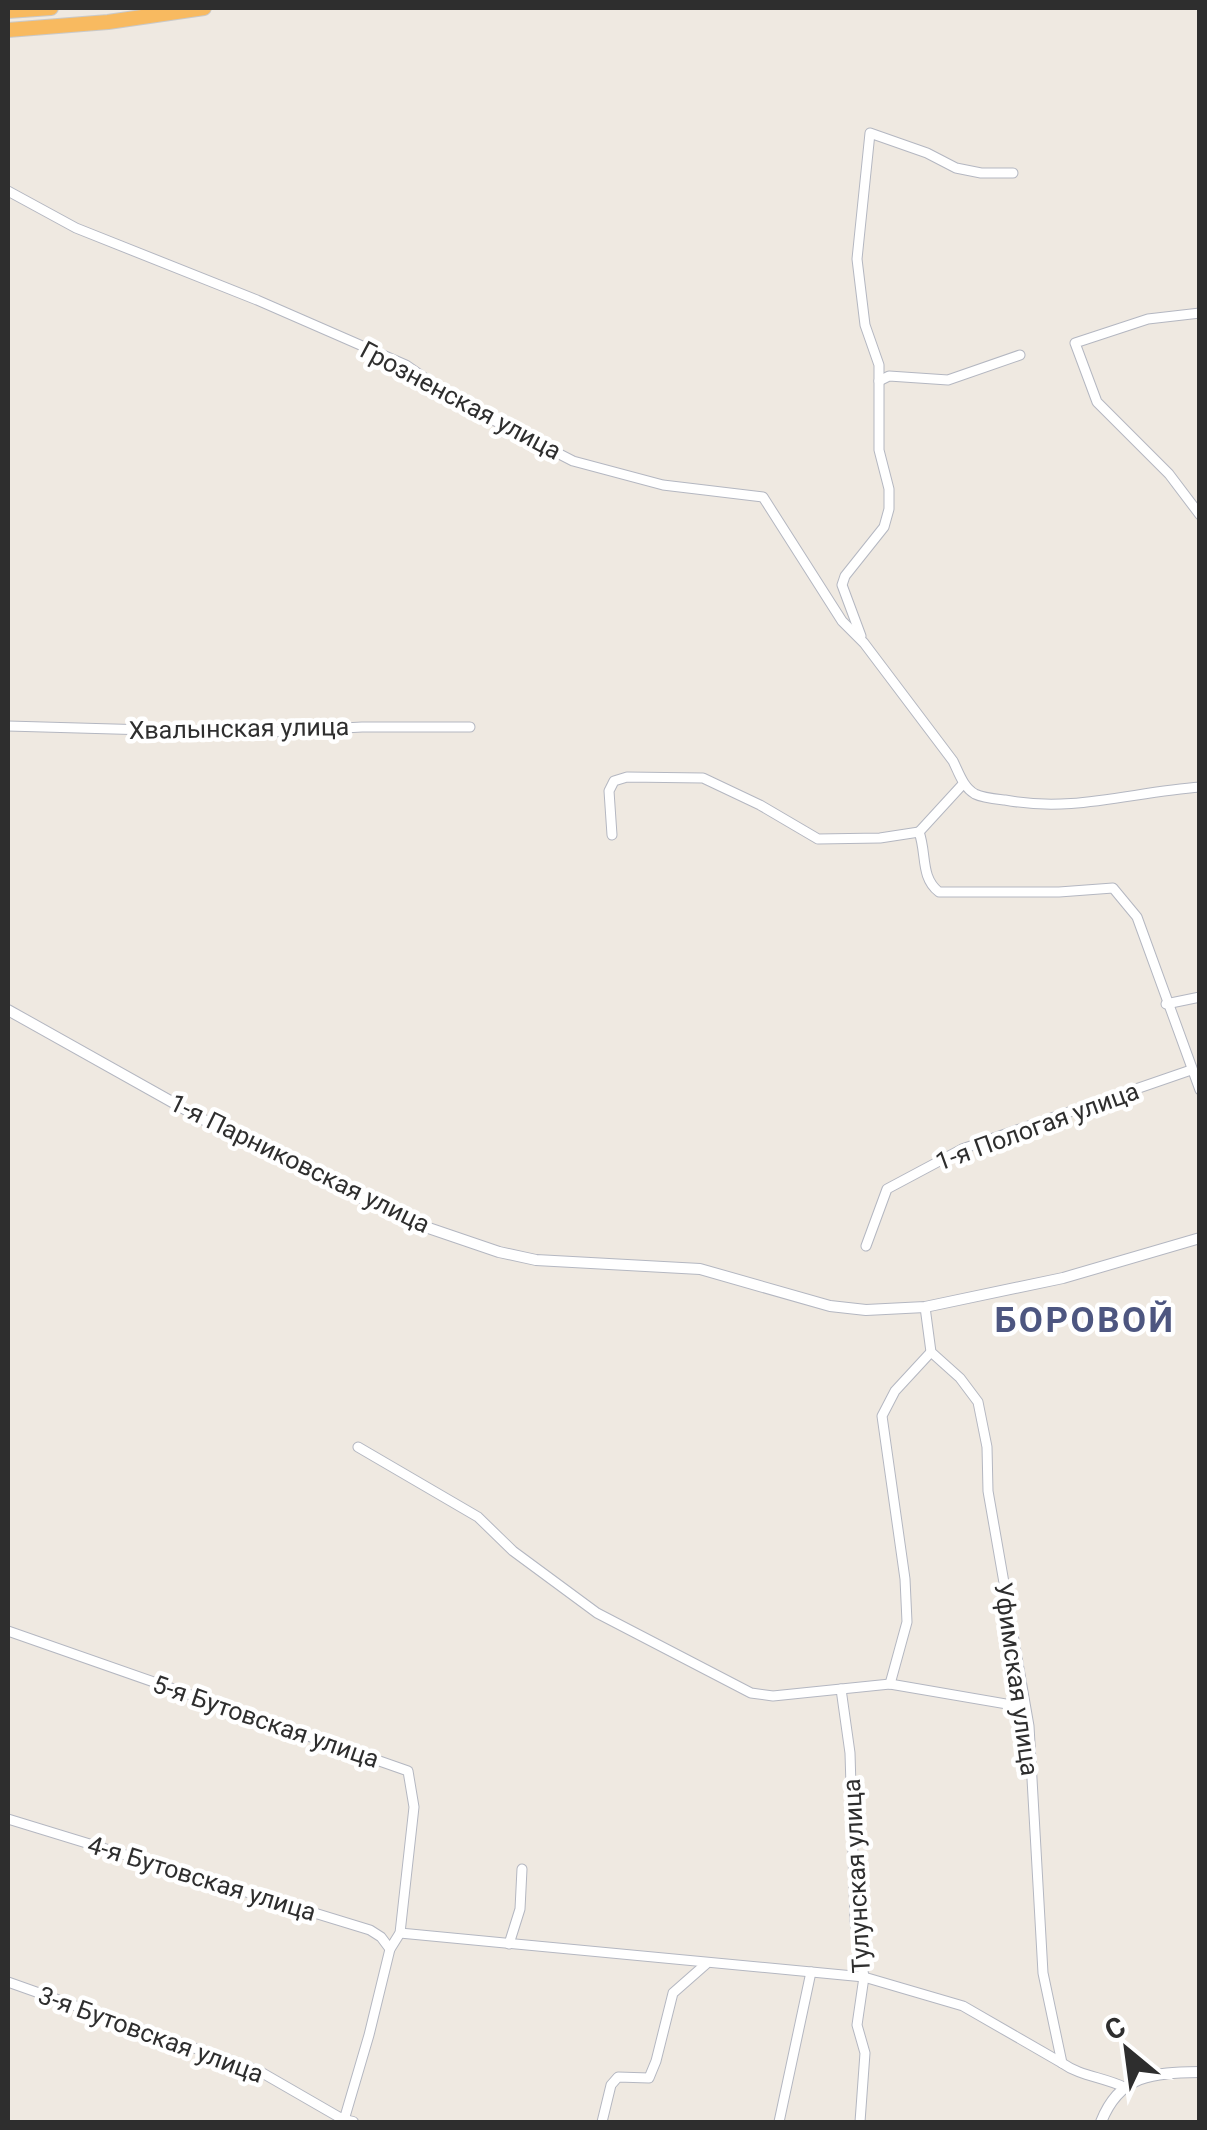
<svg xmlns="http://www.w3.org/2000/svg" width="1207" height="2130" viewBox="0 0 1207 2130" font-family="Roboto,sans-serif">
  <rect width="100%" height="100%" fill="#efe9e1"/>
  <g fill="none" stroke-linecap="round" stroke-linejoin="round">
    <defs>
      <g id="minor">
        <path d="M8,191L76,228L257,300L406,365L462,404L573,461L663,485L763,497L842,621L864,643L953,761C959,773 963,787 975,794C983,798 996,799 1005,800C1073,813 1132,792 1200,787"/>
        <polyline points="1200,313 1148,319 1075,343 1097,402 1169,474 1200,515"/>
        <polyline points="879,381 889,376 948,380 1020,355"/>
        <polyline points="861,636 842,585 845,576 884,527 889,509 889,489 879,450 879,365 865,325 857,259 870,133 927,153 956,168 981,173 1013,173"/>
        <polyline points="8,726 254,733 362,727 470,727"/>
        <path d="M919,832C927,854 920,877 939,892H1059L1113,888L1137,917L1200,1090"/>
        <polyline points="919,832 963,784"/>
        <polyline points="612,835 609,791 614,781 627,777 703,778 760,805 818,839 880,838 919,832"/>
        <polyline points="1166,1004 1200,997"/>
        <polyline points="866,1246 887,1189 962,1149 1191,1070"/>
        <path d="M925,1307L931,1352L960,1378L978,1402L987,1447L988,1491L1029,1726L1043,1973L1062,2063C1080,2076 1103,2077 1124,2087"/>
        <polyline points="358,1447 478,1517 513,1551 597,1613 751,1693 773,1696 890,1684 1024,1707"/>
        <polyline points="8,1631 408,1771 414,1807 400,1933 390,1949 369,2035 344,2120 259,2071 8,1982"/>
        <polyline points="890,1684 907,1622 905,1579 882,1416 895,1391 931,1352"/>
        <polyline points="841,1689 850,1753 855,1921 864,1977 857,2025 865,2053 860,2122"/>
        <polyline points="8,1819 370,1930 381,1937 390,1949"/>
        <polyline points="400,1933 864,1977 963,2006 1062,2063"/>
        <polyline points="509,1944 520,1909 522,1869"/>
        <polyline points="602,2122 611,2085 618,2077 649,2078 656,2061 673,1993 706,1964"/>
        <polyline points="779,2122 811,1972"/>
      </g>
      <g id="tertiary">
        <polyline points="8,1010 206,1121 405,1220 499,1252 536,1260 700,1269 830,1306 866,1310 925,1307 1063,1278 1200,1238"/>
        <polyline points="341,2122 344,2120 353,2122"/>
        <path d="M1101,2122C1120,2074 1152,2073 1200,2072"/>
      </g>
      <g id="trunk">
        <polyline points="8,11 51,8"/>
        <polyline points="8,30 108,22 204,8"/>
      </g>
    </defs>
    <use href="#minor" stroke="#b4b7c1" stroke-width="11"/>
    <use href="#tertiary" stroke="#b4b7c1" stroke-width="12"/>
    <use href="#trunk" stroke="#c9c9c9" stroke-width="16"/>
    <use href="#minor" stroke="#fff" stroke-width="9"/>
    <use href="#tertiary" stroke="#fff" stroke-width="10"/>
    <use href="#trunk" stroke="#f8ba60" stroke-width="14"/>
  </g>
  <g text-anchor="middle" stroke-width="9" stroke-linejoin="round" paint-order="stroke">
    <g font-size="25" fill="#2e2e2e" stroke="#fff">
      <text transform="translate(461 400) rotate(28)" y="9">Грозненская улица</text>
      <text transform="translate(239 728) rotate(-1)" y="9">Хвалынская улица</text>
      <text transform="translate(1037 1126) rotate(-20)" y="9">1-я Пологая улица</text>
      <text transform="translate(300 1163) rotate(26)" y="9">1-я Парниковская улица</text>
      <text transform="translate(1017 1679) rotate(82)" y="9">Уфимская улица</text>
      <text transform="translate(266 1721) rotate(19)" y="9">5-я Бутовская улица</text>
      <text transform="translate(856 1876) rotate(-93)" y="9">Тулунская улица</text>
      <text transform="translate(202 1878) rotate(17)" y="9">4-я Бутовская улица</text>
      <text transform="translate(151 2034) rotate(20)" y="9">3-я Бутовская улица</text>
    </g>
    <g font-size="35" font-weight="bold" letter-spacing="2.5" fill="#4d5680" stroke="#fff">
      <text x="1085" y="1332">БОРОВОЙ</text>
    </g>
  </g>
  <rect width="1207" height="2130" fill="none" stroke="#2e2e2e" stroke-width="20"/>
  <g transform="translate(1127 2050) rotate(331)" stroke="#ffffff" stroke-width="8" paint-order="stroke">
  <path d="M0-8L18 38L0 25L-18 38Z" fill="#2e2e2e"/>
  <text y="-15" font-size="28" font-weight="bold" text-anchor="middle" fill="#2e2e2e">С</text>
  </g>
</svg>
